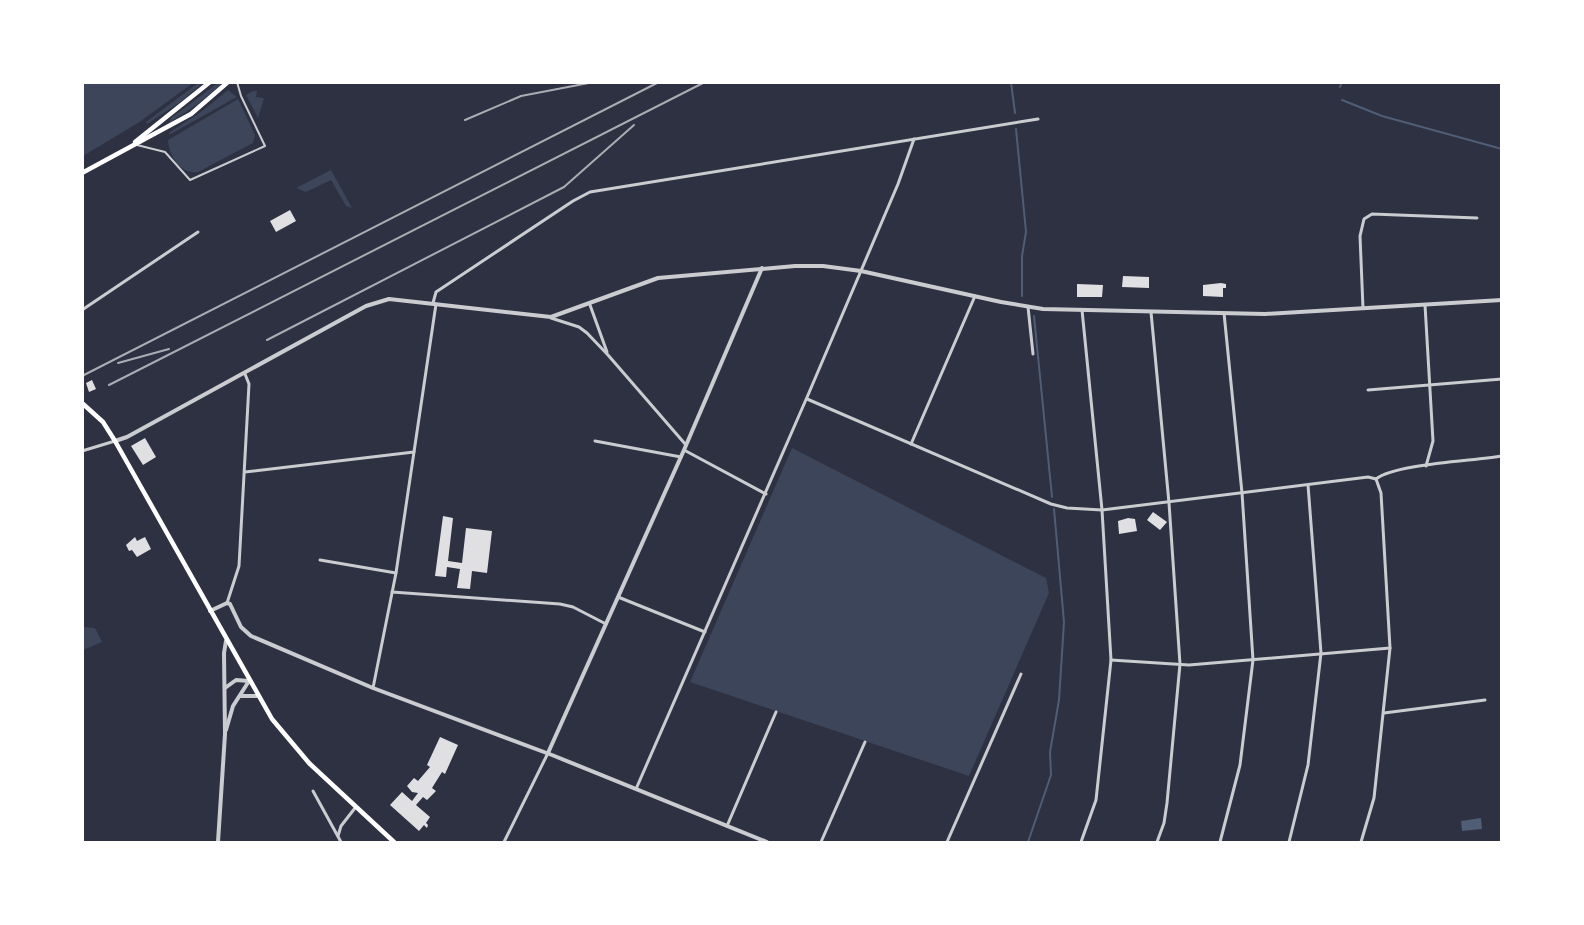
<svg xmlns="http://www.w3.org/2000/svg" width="1584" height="925" viewBox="0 0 1584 925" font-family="'PT Serif',serif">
  <rect width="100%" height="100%" fill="#2d3142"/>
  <g fill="#3c4559">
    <polygon points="82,83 83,82 193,83 138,123 83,156"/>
    <polygon points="198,83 203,83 179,103 147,124 146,122"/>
    <polygon points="218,83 222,83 198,104 169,123 171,118"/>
    <polygon points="228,90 237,97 169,135 170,132 201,112"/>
    <polygon points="253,91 257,91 256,97 264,98 258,118 246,95"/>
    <path d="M238,99L255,135L253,143L198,172C180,175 169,155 168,140Z"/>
    <polygon points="331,170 352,208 346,206 331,180 306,192 296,188"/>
    <polygon points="792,448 1046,578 1049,593 969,776 690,682"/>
    <polygon points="83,627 95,628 102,642 83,650"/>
  </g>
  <polygon fill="#4f5d75" points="1481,818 1482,829 1462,831 1461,821"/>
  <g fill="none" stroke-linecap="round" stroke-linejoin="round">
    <g stroke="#4f5d75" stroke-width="2">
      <polyline points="1011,82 1015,113"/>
      <polyline points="1340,87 1342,82"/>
      <polyline points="1342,100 1382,116 1502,149"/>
      <polyline points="1016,129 1026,232 1022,256 1022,296"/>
      <polyline points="1034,316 1052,497"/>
      <polyline points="1028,842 1051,775 1050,752 1059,700 1064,622 1054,509"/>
    </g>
  </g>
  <g fill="#e0e0e3">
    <polygon points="290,210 296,221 276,232 270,221"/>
    <polygon points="1123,276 1149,277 1149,288 1122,287"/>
    <polygon points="1221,283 1226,284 1226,288 1223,288 1223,297 1203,296 1203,285"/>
    <polygon points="1077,284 1103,285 1102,297 1077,297"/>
    <polygon points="92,380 96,389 89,392 86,383"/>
    <polygon points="145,438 156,457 143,465 131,446"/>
    <polygon points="1153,512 1167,522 1160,530 1147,520"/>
    <polygon points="443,516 453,518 448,561 462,563 466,528 492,531 487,573 472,571 470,589 457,588 460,569 447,567 446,577 435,576"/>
    <polygon points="1128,518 1135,519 1137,531 1119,534 1118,521"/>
    <polygon points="135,537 137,541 145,537 151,549 137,557 132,550 129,551 126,545"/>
    <polygon points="440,737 458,745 445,774 442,772 432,788 436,791 427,800 423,797 416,805 430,817 426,823 428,825 427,828 424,825 419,831 390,805 402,792 412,801 418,793 412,792 407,786 414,778 418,781 430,767 427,765"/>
  </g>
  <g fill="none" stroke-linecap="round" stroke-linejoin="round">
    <polyline stroke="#caccd0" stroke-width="2" points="137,145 165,152 190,180 265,146 241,96 237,82"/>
    <g stroke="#caccd0" stroke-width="3">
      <polyline points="433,303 436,292 573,201 590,192 1038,119"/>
      <polyline points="590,305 607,352"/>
      <polyline points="1425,305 1433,441 1426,466"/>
      <polyline points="1028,307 1033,354"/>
      <polyline points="1363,308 1360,236 1364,219 1372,214 1477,218"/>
      <polyline points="82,310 198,232"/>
      <polyline points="1151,312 1169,503 1180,664 1167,803 1164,823 1157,842"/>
      <polyline points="551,318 579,327 587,333 608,355 686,445"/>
      <polyline points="1368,390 1502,379"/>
      <polyline points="807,399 1051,504 1067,508 1102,510 1368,477 1376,479"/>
      <polyline points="595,441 681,457"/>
      <polyline points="911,444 975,296"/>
      <polyline points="684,450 766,494"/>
      <polyline points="82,451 115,441"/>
      <polyline points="245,472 414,452"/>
      <path d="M1376,479C1395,464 1473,461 1502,456"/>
      <polyline points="320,560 396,573"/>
      <polyline points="392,592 560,604 573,607 606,624"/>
      <polyline points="618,597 705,632"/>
      <polyline points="227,603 239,566 249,384 245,374"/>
      <polyline points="1111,660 1189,665 1390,648"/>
      <polyline points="373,688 396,573 436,304"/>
      <polyline points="1384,713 1485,700"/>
      <polyline points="636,789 808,395 898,184 914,139"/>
      <polyline points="313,791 341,842"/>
      <polyline points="727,826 776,712"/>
      <polyline points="338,836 341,826 355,808"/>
      <polyline points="504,842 548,753"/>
      <polyline points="821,842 865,742"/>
      <polyline points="947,842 1021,674"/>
      <polyline points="1081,842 1096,800 1111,660 1102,510 1082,310"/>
      <polyline points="1220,842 1240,765 1253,660 1242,493 1224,313"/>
      <polyline points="1289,842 1308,765 1321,653 1308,485"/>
      <polyline points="1361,842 1374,798 1390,648 1381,493 1376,479"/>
    </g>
    <g stroke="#caccd0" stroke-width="4">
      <polyline points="115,441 127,437 366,306 389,299 551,317 658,278 795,266 823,266 861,271 1001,302 1043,309 1265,314 1502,300"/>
      <polyline points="210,611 227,603 230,604 241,627 251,636 373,688 552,755 767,842"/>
      <polyline points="225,688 236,680 249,681 233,706 226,730"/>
      <polyline points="241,696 257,696"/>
      <polyline points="548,753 684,450 762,268"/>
      <polyline points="218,842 225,734 224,653 226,641"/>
    </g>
    <g stroke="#fff" stroke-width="4.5">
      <polyline points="135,142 210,82"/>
      <polyline points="82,173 191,114 228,82"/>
      <polyline points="82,403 103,422 115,441 272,719 309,763 394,842"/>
    </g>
    <g stroke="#abadb3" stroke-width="2">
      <polyline points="465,120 521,96 594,82"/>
      <polyline points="267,340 564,187 634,125"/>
      <polyline points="118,363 169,349"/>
      <polyline points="82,376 659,82"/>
      <polyline points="109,385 703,83"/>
    </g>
  </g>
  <rect width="1584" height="925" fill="none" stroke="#ffffff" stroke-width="168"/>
</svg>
